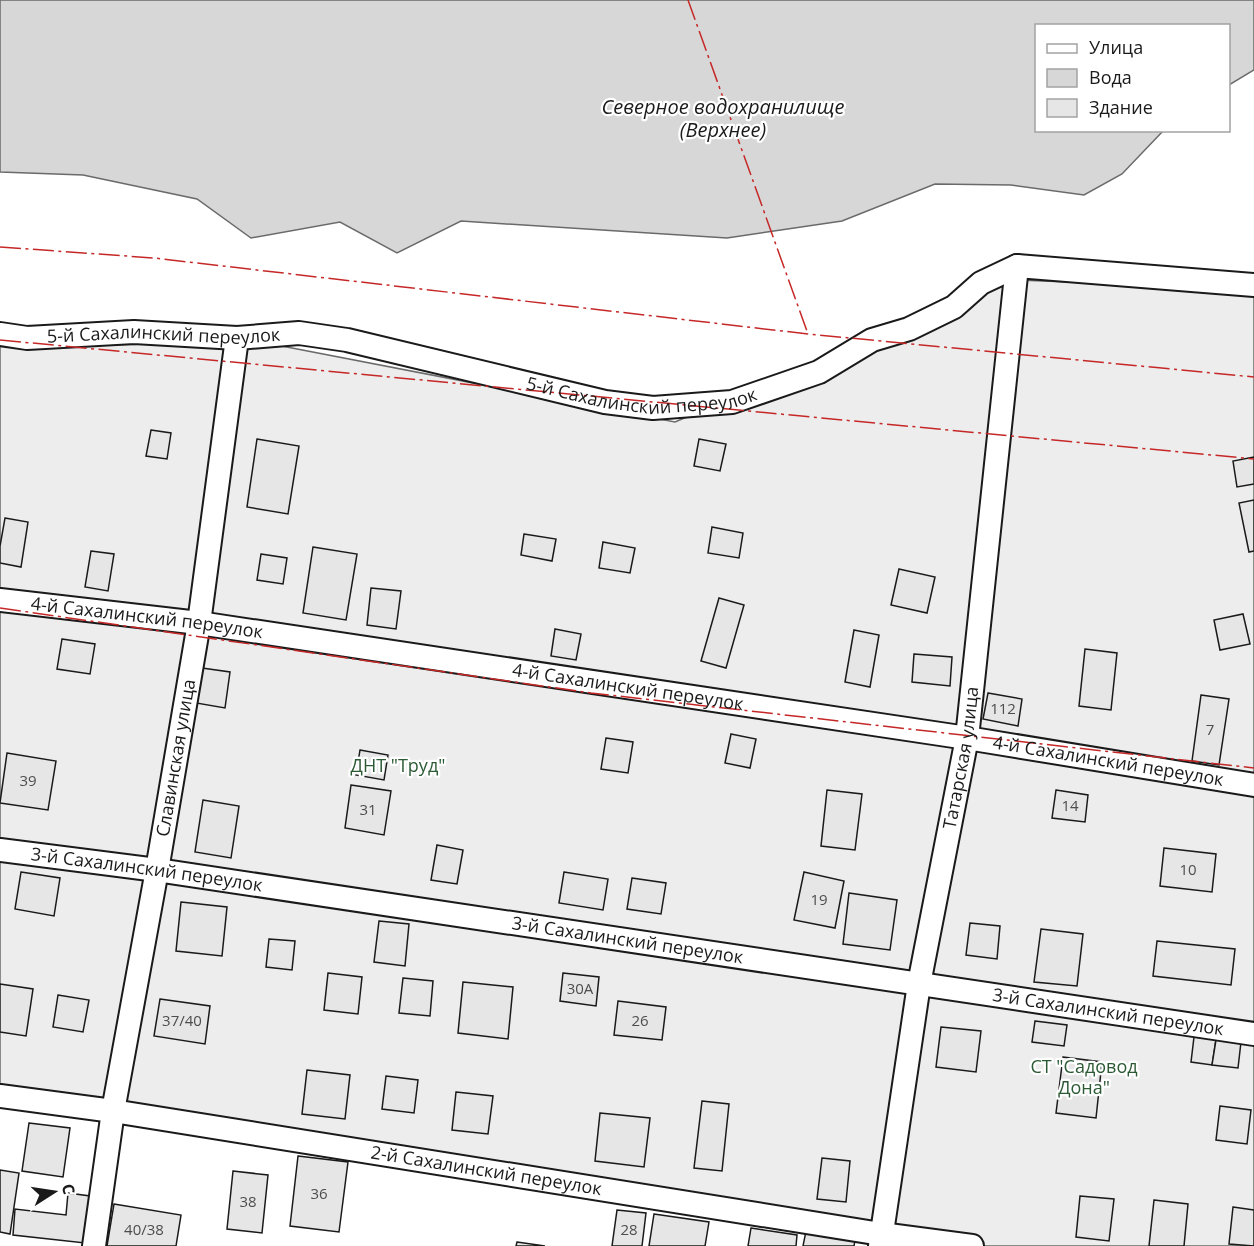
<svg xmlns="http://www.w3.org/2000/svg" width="1254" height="1246" viewBox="0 0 1254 1246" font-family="'Open Sans',sans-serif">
  <rect width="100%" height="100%" fill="#fff"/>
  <polygon fill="#ededed" stroke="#6a6a6a" stroke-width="1.5" points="1017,280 1254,289 1254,1246 886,1246 0,1101 0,333 102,345 261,342 675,422"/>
  <polygon fill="#d7d7d7" stroke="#6a6a6a" stroke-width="1.5" points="0,0 1254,0 1254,70 1229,85 1228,26 1036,26 1036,130 1163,131 1122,174 1084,195 1011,185 935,184 842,221 727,238 461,221 397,253 340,222 251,238 197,199 83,175 0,172"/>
  <g fill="#e6e6e6" stroke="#1a1a1a" stroke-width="1.5">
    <polygon points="151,430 171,433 167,459 146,456"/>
    <polygon points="257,439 299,446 288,514 247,507"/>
    <polygon points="699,439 726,444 720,471 694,466"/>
    <polygon points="1254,457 1254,484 1237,487 1233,461"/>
    <polygon points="1254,500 1254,551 1249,552 1239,503"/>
    <polygon points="5,518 28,522 21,567 0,563 0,546"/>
    <polygon points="712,527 743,533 739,558 708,553"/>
    <polygon points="524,534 556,539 552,561 521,555"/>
    <polygon points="603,542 635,548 630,573 599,568"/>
    <polygon points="313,547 357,554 346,620 303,613"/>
    <polygon points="91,551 114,554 108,591 85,587"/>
    <polygon points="261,554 287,558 283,584 257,580"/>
    <polygon points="899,569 935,577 927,613 891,605"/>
    <polygon points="371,588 401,591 396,629 367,625"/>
    <polygon points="719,598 744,605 726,668 701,661"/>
    <polygon points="1243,614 1250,644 1220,650 1214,620"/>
    <polygon points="555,629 581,634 576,660 551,656"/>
    <polygon points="854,630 879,635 870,687 845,682"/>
    <polygon points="62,639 95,644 90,674 57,669"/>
    <polygon points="1085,649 1117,653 1111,710 1079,706"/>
    <polygon points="914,654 952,657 950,686 912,682"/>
    <polygon points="202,668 230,672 225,708 196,703"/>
    <polygon points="988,693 1022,699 1018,726 983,719"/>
    <polygon points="1201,695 1229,699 1219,765 1192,761"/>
    <polygon points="731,734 756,739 750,768 725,763"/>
    <polygon points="606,738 633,742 628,773 601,769"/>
    <polygon points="360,750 388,755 384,780 356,775"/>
    <polygon points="7,753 56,761 48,810 0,803"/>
    <polygon points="351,785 391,791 384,835 345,828"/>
    <polygon points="827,790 862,794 855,850 821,846"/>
    <polygon points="1056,790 1088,795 1085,822 1052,818"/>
    <polygon points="203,800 239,806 231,858 195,852"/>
    <polygon points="437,845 463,850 457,884 431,880"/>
    <polygon points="1164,848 1216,854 1212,892 1160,886"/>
    <polygon points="21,872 60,878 54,916 15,909"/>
    <polygon points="564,872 608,879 603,910 559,903"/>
    <polygon points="804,872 844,881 835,928 794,920"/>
    <polygon points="632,878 666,883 661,914 627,909"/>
    <polygon points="849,893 897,900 890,950 843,944"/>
    <polygon points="181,902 227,907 222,956 176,951"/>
    <polygon points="379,921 409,924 405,966 374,962"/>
    <polygon points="970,923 1000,926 997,959 966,955"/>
    <polygon points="1041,929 1083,934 1077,986 1034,982"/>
    <polygon points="269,939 295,941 292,970 266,967"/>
    <polygon points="1157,941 1235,949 1231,985 1153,976"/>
    <polygon points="328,973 362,977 358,1014 324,1010"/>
    <polygon points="563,973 599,977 596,1006 560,1001"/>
    <polygon points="403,978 433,981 430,1016 399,1013"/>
    <polygon points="463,982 513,987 508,1039 458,1033"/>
    <polygon points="0,984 33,989 26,1036 0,1032"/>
    <polygon points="58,995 89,1000 83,1032 53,1027"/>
    <polygon points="160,999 210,1006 205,1044 154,1036"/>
    <polygon points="618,1001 666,1007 662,1040 614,1035"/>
    <polygon points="1035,1021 1067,1025 1064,1046 1032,1042"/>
    <polygon points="941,1027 981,1031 976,1072 936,1067"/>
    <polygon points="1194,1037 1216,1039 1212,1065 1191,1062"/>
    <polygon points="1216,1040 1241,1042 1238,1068 1212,1065"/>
    <polygon points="1063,1057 1102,1062 1096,1118 1056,1113"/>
    <polygon points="307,1070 350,1075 345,1119 302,1114"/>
    <polygon points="386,1076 418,1080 414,1113 382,1109"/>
    <polygon points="456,1092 493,1096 488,1134 452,1130"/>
    <polygon points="702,1101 729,1104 722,1171 694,1168"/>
    <polygon points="1220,1106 1251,1110 1247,1144 1216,1140"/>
    <polygon points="600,1113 650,1118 644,1167 595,1161"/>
    <polygon points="29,1123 70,1128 63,1177 22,1171"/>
    <polygon points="298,1156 348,1162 339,1232 290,1226"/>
    <polygon points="822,1158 850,1161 846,1202 817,1199"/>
    <polygon points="0,1170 19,1173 10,1234 0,1232"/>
    <polygon points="233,1171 268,1175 262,1233 227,1229"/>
    <polygon points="68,1193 90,1196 85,1243 13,1235 15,1209 66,1215"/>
    <polygon points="1080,1196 1114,1199 1109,1241 1076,1237"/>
    <polygon points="1154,1200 1188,1204 1184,1246 1149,1246"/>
    <polygon points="114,1204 181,1215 176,1246 107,1246"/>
    <polygon points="1233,1207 1254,1210 1254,1246 1229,1244"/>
    <polygon points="617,1210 646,1213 642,1246 612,1246"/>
    <polygon points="654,1214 709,1222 705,1246 649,1246"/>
    <polygon points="751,1228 797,1235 796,1246 748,1246"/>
    <polygon points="806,1231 855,1240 854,1246 803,1246"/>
    <polygon points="517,1242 545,1246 516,1246"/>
  </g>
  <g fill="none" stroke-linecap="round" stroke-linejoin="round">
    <defs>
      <g id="street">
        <path id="s1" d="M0,334L27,338L134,332L237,338L299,333L347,340L605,402L653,408L732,402L819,372L872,340L909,329L954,307L981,283L1017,266L1254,285"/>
        <path id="s2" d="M0,600L199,623L967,738L1254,785"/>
        <path id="s3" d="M0,850L157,870L1254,1034"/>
        <path id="s4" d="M0,1096L113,1111L881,1234L972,1246"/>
        <path id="s5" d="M94,1246L113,1111L157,870L199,623L237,338"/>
        <path id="s6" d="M880,1246L919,984L967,738L1017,266"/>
      </g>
    </defs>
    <use href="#street" stroke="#1a1a1a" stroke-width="26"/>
    <use href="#street" stroke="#fff" stroke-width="22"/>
    <g stroke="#c62828" stroke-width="1.5" stroke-dasharray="21 4.5 3 4.5" stroke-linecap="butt">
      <polyline points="688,0 808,334"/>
      <polyline points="0,247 154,258 808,334 1254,377"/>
      <polyline points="0,340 1254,459"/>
      <polyline points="0,608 591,693 1254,768"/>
    </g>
  </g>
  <g text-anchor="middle" stroke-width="4.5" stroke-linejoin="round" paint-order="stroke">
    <g font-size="15" fill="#4d4d4d">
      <text x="1003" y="714">112</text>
      <text x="1210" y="735">7</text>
      <text x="28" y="786">39</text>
      <text x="1070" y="811">14</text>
      <text x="368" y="815">31</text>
      <text x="1188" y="875">10</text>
      <text x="819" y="905">19</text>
      <text x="580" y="994">30А</text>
      <text x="182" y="1026">37/40</text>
      <text x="640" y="1026">26</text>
      <text x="319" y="1199">36</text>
      <text x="248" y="1207">38</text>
      <text x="144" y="1235">40/38</text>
      <text x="629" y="1235">28</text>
    </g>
    <g font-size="18" fill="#1a1a1a" stroke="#fff">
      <text dy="6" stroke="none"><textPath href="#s1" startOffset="164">5-й Сахалинский переулок</textPath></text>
      <text dy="6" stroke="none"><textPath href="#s1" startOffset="650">5-й Сахалинский переулок</textPath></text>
      <text dy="6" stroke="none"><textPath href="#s2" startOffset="148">4-й Сахалинский переулок</textPath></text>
      <text dy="6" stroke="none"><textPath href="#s2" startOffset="634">4-й Сахалинский переулок</textPath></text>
      <text dy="6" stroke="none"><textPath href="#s5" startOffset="495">Славинская улица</textPath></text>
      <text dy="6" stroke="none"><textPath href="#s6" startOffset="495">Татарская улица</textPath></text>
      <text dy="6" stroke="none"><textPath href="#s2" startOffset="1120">4-й Сахалинский переулок</textPath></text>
      <text dy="6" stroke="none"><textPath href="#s3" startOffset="148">3-й Сахалинский переулок</textPath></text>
      <text dy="6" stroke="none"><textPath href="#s3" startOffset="634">3-й Сахалинский переулок</textPath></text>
      <text dy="6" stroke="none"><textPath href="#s3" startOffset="1120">3-й Сахалинский переулок</textPath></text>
      <text dy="6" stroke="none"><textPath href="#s4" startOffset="492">2-й Сахалинский переулок</textPath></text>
    </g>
    <g font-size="18" fill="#2b5a34" stroke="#fff">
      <text x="398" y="772">ДНТ "Труд"</text>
      <text x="1084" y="1073">СТ "Садовод<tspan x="1084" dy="21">Дона"</tspan></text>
    </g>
    <g font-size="20" font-style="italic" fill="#1a1a1a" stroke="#fff">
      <text x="723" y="114">Северное водохранилище<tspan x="723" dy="23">(Верхнее)</tspan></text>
    </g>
  </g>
  <rect x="1035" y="24" width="195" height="108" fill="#ffffff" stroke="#a3a3a3" stroke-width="1.5"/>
  <rect x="1047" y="44" width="30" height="9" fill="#ffffff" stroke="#a3a3a3" stroke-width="1.5"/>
  <text x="1089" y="54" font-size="18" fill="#1a1a1a">Улица</text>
  <rect x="1047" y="69" width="30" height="18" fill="#d7d7d7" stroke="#a3a3a3" stroke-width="1.5"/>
  <text x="1089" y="84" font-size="18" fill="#1a1a1a">Вода</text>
  <rect x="1047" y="99" width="30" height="18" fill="#e6e6e6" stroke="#a3a3a3" stroke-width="1.5"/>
  <text x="1089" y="114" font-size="18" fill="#1a1a1a">Здание</text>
  <g transform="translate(54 1192) rotate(78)" stroke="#ffffff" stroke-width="4.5" paint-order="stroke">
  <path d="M0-4.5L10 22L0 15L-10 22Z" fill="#1a1a1a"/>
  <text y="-9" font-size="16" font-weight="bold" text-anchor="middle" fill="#1a1a1a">С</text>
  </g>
</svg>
